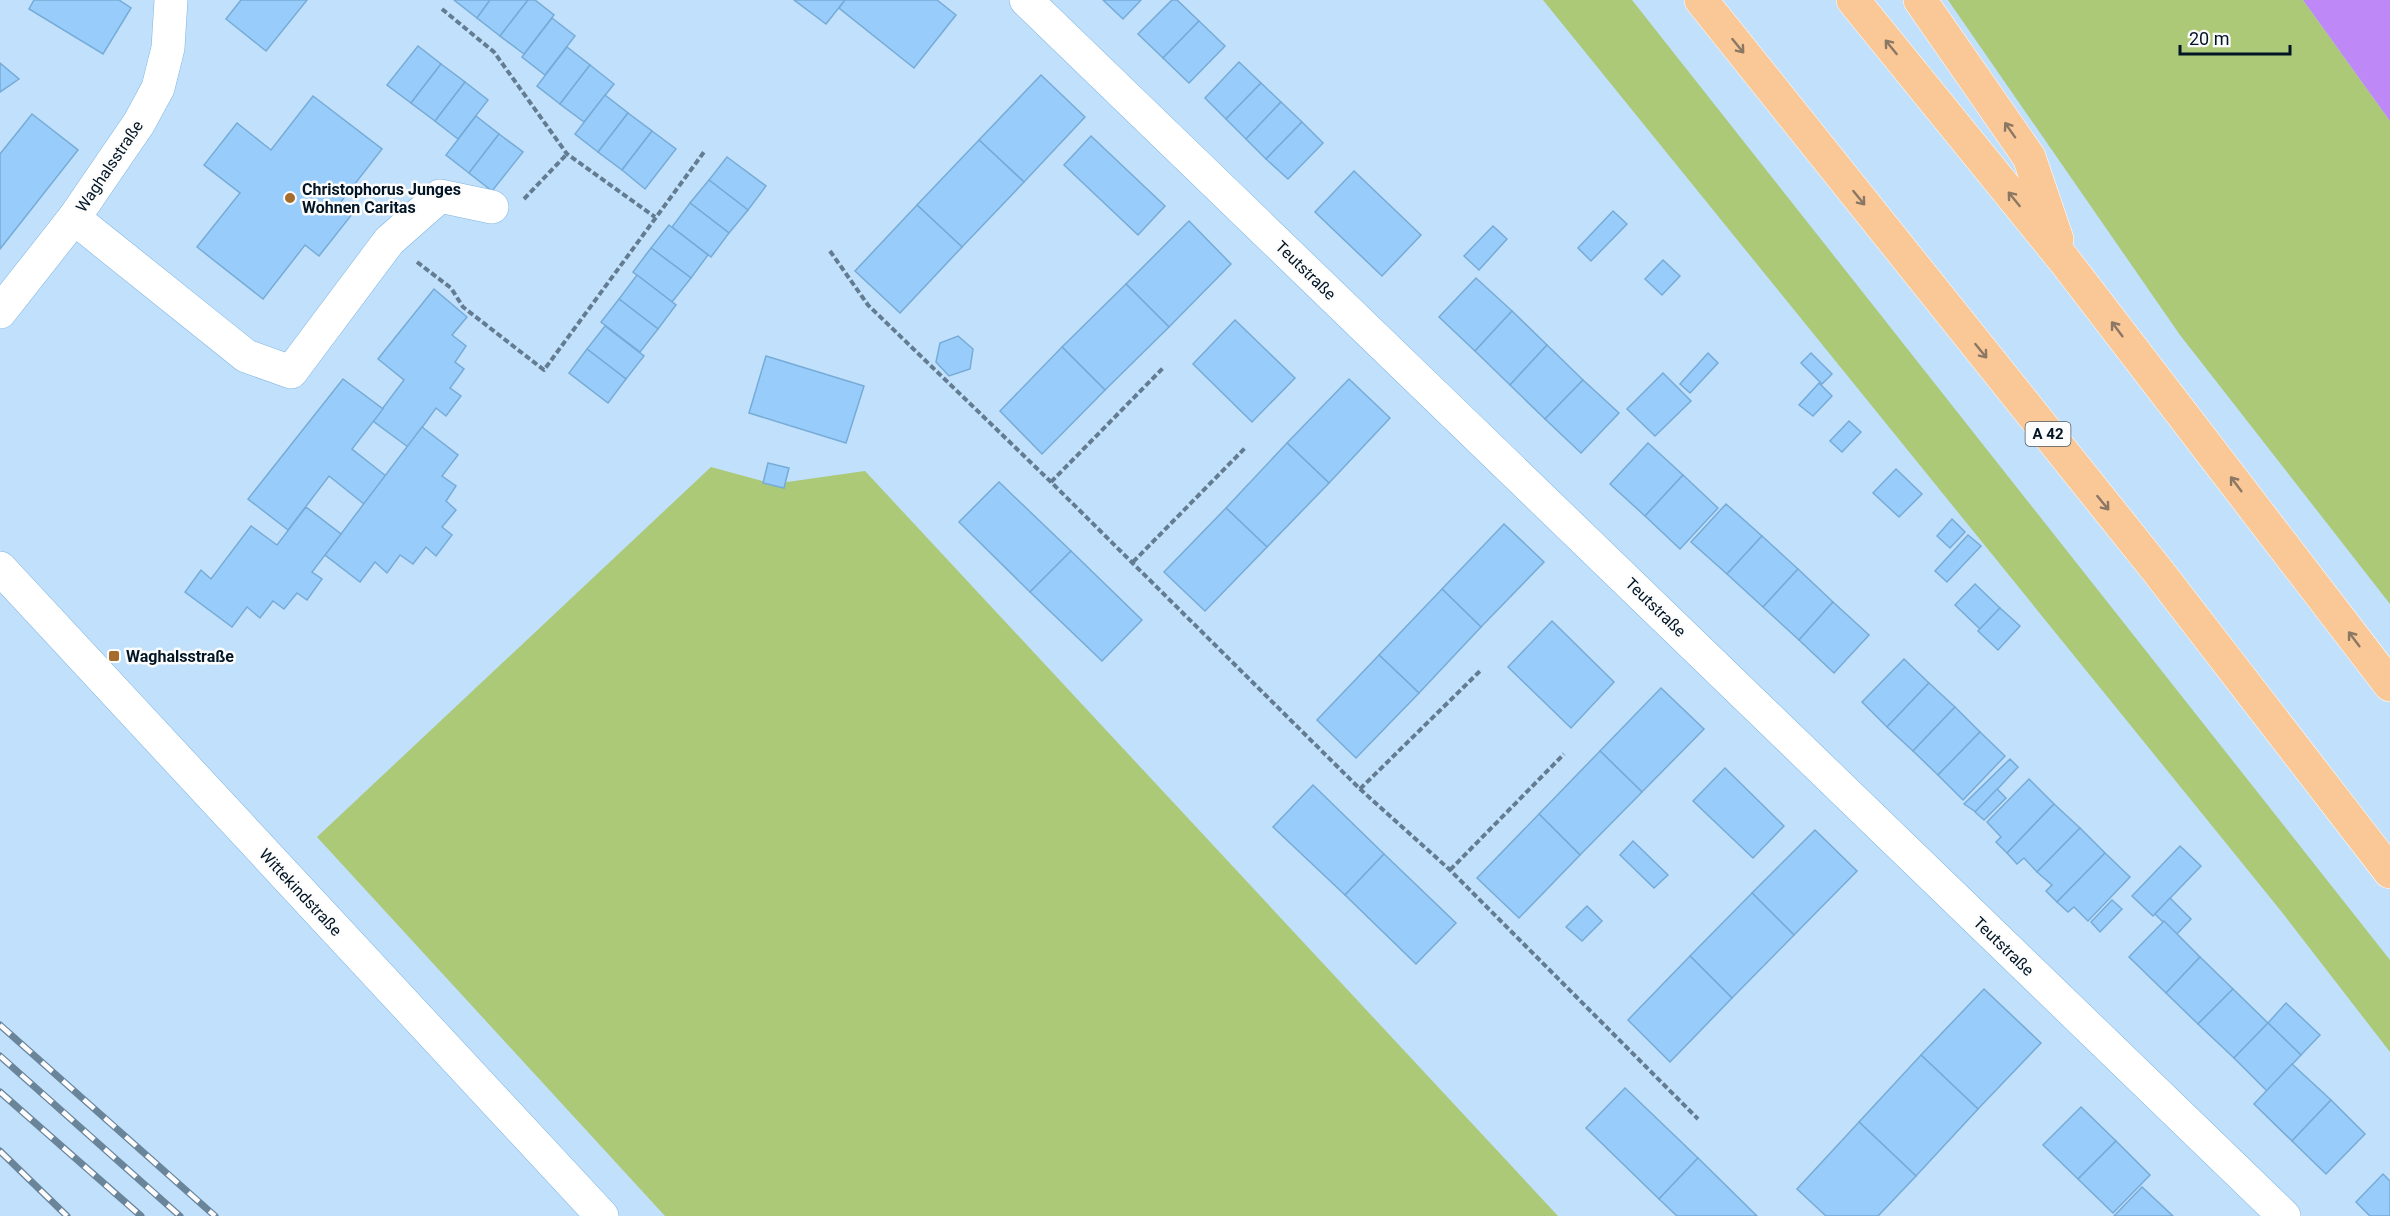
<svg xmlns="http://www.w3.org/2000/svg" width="2390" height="1216" viewBox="0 0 2390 1216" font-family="Roboto,sans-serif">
  <rect width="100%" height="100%" fill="#c0e0fb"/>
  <g fill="#abc976">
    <polygon points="1543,0 1632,0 2390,960 2390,1052 2281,911"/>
    <polygon points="1948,0 2303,0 2390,121 2390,604 2180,335"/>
    <polygon points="711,467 773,484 865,471 1558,1216 665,1216 317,837"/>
  </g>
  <polygon fill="#be88f7" points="2303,0 2390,0 2390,121"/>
  <g fill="#98cdfb" stroke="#77abd7" stroke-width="1.5">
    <polygon points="34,0 119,0 131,8 103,54 29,9"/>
    <polygon points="241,0 307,0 266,51 226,19"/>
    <polygon points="454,0 490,0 477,18"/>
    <polygon points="490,0 528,0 500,36 477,18"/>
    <polygon points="528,0 535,0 554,15 524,54 500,36"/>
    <polygon points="794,0 845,0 826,24"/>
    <polygon points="845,0 937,0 956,15 914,68 839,8"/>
    <polygon points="1103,0 1141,0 1123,19"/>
    <polygon points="1172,0 1177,0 1199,21 1163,58 1138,34"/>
    <polygon points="552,18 575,36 545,75 522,57"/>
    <polygon points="1199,21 1225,46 1189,83 1163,58"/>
    <polygon points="418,46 441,64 411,103 387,85"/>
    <polygon points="567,47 590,65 560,104 537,86"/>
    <polygon points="1239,62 1261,83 1226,119 1205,98"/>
    <polygon points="0,63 19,79 0,92"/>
    <polygon points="441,64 465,82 435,121 411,103"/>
    <polygon points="590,65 614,84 584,122 560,104"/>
    <polygon points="1041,75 1085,117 1024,182 979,140"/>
    <polygon points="465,82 488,100 458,139 435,121"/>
    <polygon points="1261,83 1281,102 1246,139 1226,119"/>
    <polygon points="605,95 628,113 598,152 575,134"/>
    <polygon points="313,96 382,149 340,203 353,213 319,256 305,245 263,299 197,247 240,193 204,165 237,123 271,150"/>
    <polygon points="1281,102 1302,122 1266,159 1246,139"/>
    <polygon points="628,113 652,131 622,170 598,152"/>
    <polygon points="32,114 78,150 0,249 0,154"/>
    <polygon points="476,116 499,134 469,173 446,155"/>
    <polygon points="1302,122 1323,143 1288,179 1266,159"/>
    <polygon points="652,131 676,149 645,189 622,170"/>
    <polygon points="499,134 523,152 492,191 469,173"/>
    <polygon points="1091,136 1165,206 1138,235 1064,165"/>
    <polygon points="979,140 1024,182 962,247 917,205"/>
    <polygon points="727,157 766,186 748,210 709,180"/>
    <polygon points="1354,171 1421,235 1382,276 1315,212"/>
    <polygon points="709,180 748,210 729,233 690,203"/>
    <polygon points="690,203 729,233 711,257 672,227"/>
    <polygon points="917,205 962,247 900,313 855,271"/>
    <polygon points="1613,211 1627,224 1591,261 1578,248"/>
    <polygon points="1189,221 1231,264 1169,327 1126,284"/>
    <polygon points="669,225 708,255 691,278 651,248"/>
    <polygon points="1493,226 1507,239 1479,270 1464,256"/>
    <polygon points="651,248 691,278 672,302 633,272"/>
    <polygon points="1663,260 1680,276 1662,295 1645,279"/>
    <polygon points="637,275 676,305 658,329 619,299"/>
    <polygon points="1476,278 1512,311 1475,351 1439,317"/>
    <polygon points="1126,284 1169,327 1105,390 1062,347"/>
    <polygon points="434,289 467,317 452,335 466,346 455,362 464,369 450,388 461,396 446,416 436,408 408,447 373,421 404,380 378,359"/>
    <polygon points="619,299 658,329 640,352 601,322"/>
    <polygon points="1512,311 1547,345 1510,385 1475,351"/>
    <polygon points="1235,320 1295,378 1252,422 1193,364"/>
    <polygon points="605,326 644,356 626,379 587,349"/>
    <polygon points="958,336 973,349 970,369 949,376 936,362 940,343"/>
    <polygon points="1547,345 1583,380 1545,419 1510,385"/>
    <polygon points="1062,347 1105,390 1042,454 1000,411"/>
    <polygon points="587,349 626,379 608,403 569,373"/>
    <polygon points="1708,353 1718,363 1690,393 1680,384"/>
    <polygon points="1811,353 1832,374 1822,384 1801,363"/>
    <polygon points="766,356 864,386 846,443 749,413"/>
    <polygon points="1663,373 1691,401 1655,436 1627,409"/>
    <polygon points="343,379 383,409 352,449 386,476 364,504 329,476 288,530 248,499"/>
    <polygon points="1349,379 1390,418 1329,483 1287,443"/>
    <polygon points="1583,380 1619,413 1581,453 1545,419"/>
    <polygon points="1819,383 1832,396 1813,416 1799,405"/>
    <polygon points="1849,421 1861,432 1842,452 1830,441"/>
    <polygon points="422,427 458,455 442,476 456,486 446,501 456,510 442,527 452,535 436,556 426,547 413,564 400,555 387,573 375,562 360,582 325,555"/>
    <polygon points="1287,443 1329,483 1267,547 1226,508"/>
    <polygon points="1648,443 1683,475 1645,516 1610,484"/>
    <polygon points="768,463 789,468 784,488 763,483"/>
    <polygon points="1896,469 1922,494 1899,517 1873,493"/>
    <polygon points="1683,475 1718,508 1680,549 1645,516"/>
    <polygon points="999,482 1071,551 1030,592 959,522"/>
    <polygon points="1726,504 1762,536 1727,574 1691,542"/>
    <polygon points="306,507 341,534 312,572 322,579 307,600 297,593 284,609 273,601 260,618 247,607 232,627 185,592 201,570 211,579 251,526 277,545"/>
    <polygon points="1226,508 1267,547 1205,611 1164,572"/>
    <polygon points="1952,519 1965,532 1950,548 1937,536"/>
    <polygon points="1504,524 1544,562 1481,627 1442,589"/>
    <polygon points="1968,535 1981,546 1947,582 1935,571"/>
    <polygon points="1762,536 1798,569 1763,607 1727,574"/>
    <polygon points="1071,551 1142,620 1102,661 1030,592"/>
    <polygon points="1798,569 1833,602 1799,640 1763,607"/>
    <polygon points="1975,584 2000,608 1980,629 1955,605"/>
    <polygon points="1442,589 1481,627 1419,693 1379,655"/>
    <polygon points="1833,602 1869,635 1834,673 1799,640"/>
    <polygon points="2000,608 2020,626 1998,650 1978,631"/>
    <polygon points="1552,621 1614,682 1571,728 1508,667"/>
    <polygon points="1379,655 1419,693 1356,758 1317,720"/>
    <polygon points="1904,659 1929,683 1887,727 1862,702"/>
    <polygon points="1929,683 1955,707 1913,751 1887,727"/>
    <polygon points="1661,688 1704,729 1642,792 1600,751"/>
    <polygon points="1955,707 1980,732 1938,775 1913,751"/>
    <polygon points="1980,732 2005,756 1963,800 1938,775"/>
    <polygon points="1600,751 1642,792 1580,855 1539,814"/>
    <polygon points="2010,759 2018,767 1976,812 1964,804"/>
    <polygon points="1725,768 1784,826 1753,858 1693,801"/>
    <polygon points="2029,779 2054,804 2007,853 1996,842 2001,837 1987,822"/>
    <polygon points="1313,785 1384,854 1345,895 1273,827"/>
    <polygon points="1997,789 2006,798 1984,820 1975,812"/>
    <polygon points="2054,804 2080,828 2037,872 2024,858 2017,864 2007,853"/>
    <polygon points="1539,814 1580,855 1519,918 1477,878"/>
    <polygon points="2080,828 2105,853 2057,902 2046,891 2052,885 2037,872"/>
    <polygon points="1815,830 1857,871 1794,935 1752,893"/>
    <polygon points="1633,841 1668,875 1654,888 1620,855"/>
    <polygon points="2180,846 2201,866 2153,916 2132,896"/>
    <polygon points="2105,853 2130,877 2088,921 2074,907 2068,912 2057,902"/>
    <polygon points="1384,854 1456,923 1416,964 1345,895"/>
    <polygon points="1752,893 1794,935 1732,998 1690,956"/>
    <polygon points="2170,898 2191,919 2176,935 2155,914"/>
    <polygon points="2112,900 2122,909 2100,932 2091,922"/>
    <polygon points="1587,906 1602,921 1582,941 1566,927"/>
    <polygon points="2164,921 2200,957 2166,993 2129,957"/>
    <polygon points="1690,956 1732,998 1670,1062 1628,1020"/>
    <polygon points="2200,957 2233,989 2198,1024 2166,993"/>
    <polygon points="1984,989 2041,1043 1978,1109 1921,1055"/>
    <polygon points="2233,989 2268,1023 2234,1058 2198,1024"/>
    <polygon points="2286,1003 2320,1035 2301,1055 2268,1023"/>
    <polygon points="2268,1023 2301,1055 2267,1091 2234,1058"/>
    <polygon points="1921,1055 1978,1109 1916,1176 1859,1122"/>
    <polygon points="2292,1064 2331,1100 2292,1141 2254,1104"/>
    <polygon points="1625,1088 1698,1158 1659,1199 1586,1128"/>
    <polygon points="2331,1100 2365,1134 2326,1174 2292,1141"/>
    <polygon points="2081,1107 2116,1141 2078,1179 2043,1145"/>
    <polygon points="1859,1122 1916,1176 1878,1216 1826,1216 1797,1189"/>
    <polygon points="2116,1141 2150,1175 2113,1213 2078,1179"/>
    <polygon points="1698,1158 1757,1216 1677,1216 1659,1199"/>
    <polygon points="2383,1174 2390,1181 2390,1216 2370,1216 2356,1202"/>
    <polygon points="2142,1187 2173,1216 2114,1216"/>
  </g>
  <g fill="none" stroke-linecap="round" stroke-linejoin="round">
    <defs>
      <g id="minor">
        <polyline points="1026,0 2284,1216"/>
        <polyline points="74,218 246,356 291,372 389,241 440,196 492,207"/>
        <polyline points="0,312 74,218 139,123 158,88 168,48 171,0"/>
        <polyline points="0,568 602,1216"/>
      </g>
      <g id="highway">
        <polyline points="1701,0 2157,570 2390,872"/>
        <polyline points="1853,0 2064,260 2390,685"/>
        <polyline points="1920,0 2029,157 2057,239"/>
      </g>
    </defs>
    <use href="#minor" stroke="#7fb4e0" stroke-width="34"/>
    <use href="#highway" stroke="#fff" stroke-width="34"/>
    <g stroke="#637c92" stroke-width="4" stroke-dasharray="6 3" stroke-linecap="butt">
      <polyline points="442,9 494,52 567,154 655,217"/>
      <polyline points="524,199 567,154"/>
      <polyline points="830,251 868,305 1051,482 1360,789 1450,870 1698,1119"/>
      <polyline points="417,262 451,288 463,307 544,370 704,152"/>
      <polyline points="1051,482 1164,367"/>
      <polyline points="1133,562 1245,448"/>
      <polyline points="1360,789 1480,671"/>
      <polyline points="1450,870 1564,754"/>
    </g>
    <use href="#minor" stroke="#fff" stroke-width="33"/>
    <use href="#highway" stroke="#fac797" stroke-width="33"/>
    <defs>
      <g id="rail">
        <polyline points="0,1025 215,1216"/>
        <polyline points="0,1056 180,1216"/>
        <polyline points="0,1092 141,1216"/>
        <polyline points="0,1151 67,1216"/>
      </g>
    </defs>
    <use href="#rail" stroke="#6a849a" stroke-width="7"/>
    <use href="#rail" stroke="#fcfcfc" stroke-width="4.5" stroke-dasharray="14" stroke-linecap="butt"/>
  </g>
  <defs><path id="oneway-shaft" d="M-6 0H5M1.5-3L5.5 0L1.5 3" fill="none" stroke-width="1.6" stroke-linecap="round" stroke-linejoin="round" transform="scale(1.5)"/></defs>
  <g stroke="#8a7764">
    <use href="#oneway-shaft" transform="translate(1738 46) rotate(51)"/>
    <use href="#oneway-shaft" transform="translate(1891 47) rotate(-129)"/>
    <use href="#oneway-shaft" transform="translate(2010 130) rotate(-125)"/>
    <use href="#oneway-shaft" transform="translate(1859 198) rotate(51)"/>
    <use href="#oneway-shaft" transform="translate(2014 199) rotate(-129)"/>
    <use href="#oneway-shaft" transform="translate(2117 329) rotate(-127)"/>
    <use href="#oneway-shaft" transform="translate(1981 351) rotate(51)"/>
    <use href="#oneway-shaft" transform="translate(2236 484) rotate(-127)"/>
    <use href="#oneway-shaft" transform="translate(2103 503) rotate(51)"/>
    <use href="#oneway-shaft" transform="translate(2354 639) rotate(-127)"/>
  </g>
  <g fill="#a66c2c" stroke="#fcfcfc" stroke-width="2">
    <circle cx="290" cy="198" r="6"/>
    <rect x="108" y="650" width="12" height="12" rx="3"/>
  </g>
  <g text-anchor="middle" stroke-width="5" stroke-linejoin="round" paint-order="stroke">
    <rect fill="#fcfcfc" stroke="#4d5a66" stroke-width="1.5" x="2025.5" y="422" width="45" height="24" rx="4.5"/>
    <g font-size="15" font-weight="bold" fill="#021525">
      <text x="2048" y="439">A 42</text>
    </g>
    <g font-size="16" fill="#021525" stroke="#fcfcfc">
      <text transform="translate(109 166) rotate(-56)" y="6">Waghalsstraße</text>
      <text transform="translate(1306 270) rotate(44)" y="6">Teutstraße</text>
      <text transform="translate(1656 607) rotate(44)" y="6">Teutstraße</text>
      <text transform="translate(301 892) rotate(47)" y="6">Wittekindstraße</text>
      <text transform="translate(2004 946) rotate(44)" y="6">Teutstraße</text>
    </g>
    <g font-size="16" font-weight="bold" fill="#021525" stroke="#fcfcfc" text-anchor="start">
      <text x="302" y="195">Christophorus Junges<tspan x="302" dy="18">Wohnen Caritas</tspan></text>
      <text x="126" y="662">Waghalsstraße</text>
    </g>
  </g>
  <path d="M2180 45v9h110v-9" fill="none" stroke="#021525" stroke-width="3"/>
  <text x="2189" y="45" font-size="18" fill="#021525" stroke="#fcfcfc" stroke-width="4.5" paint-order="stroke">20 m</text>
</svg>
